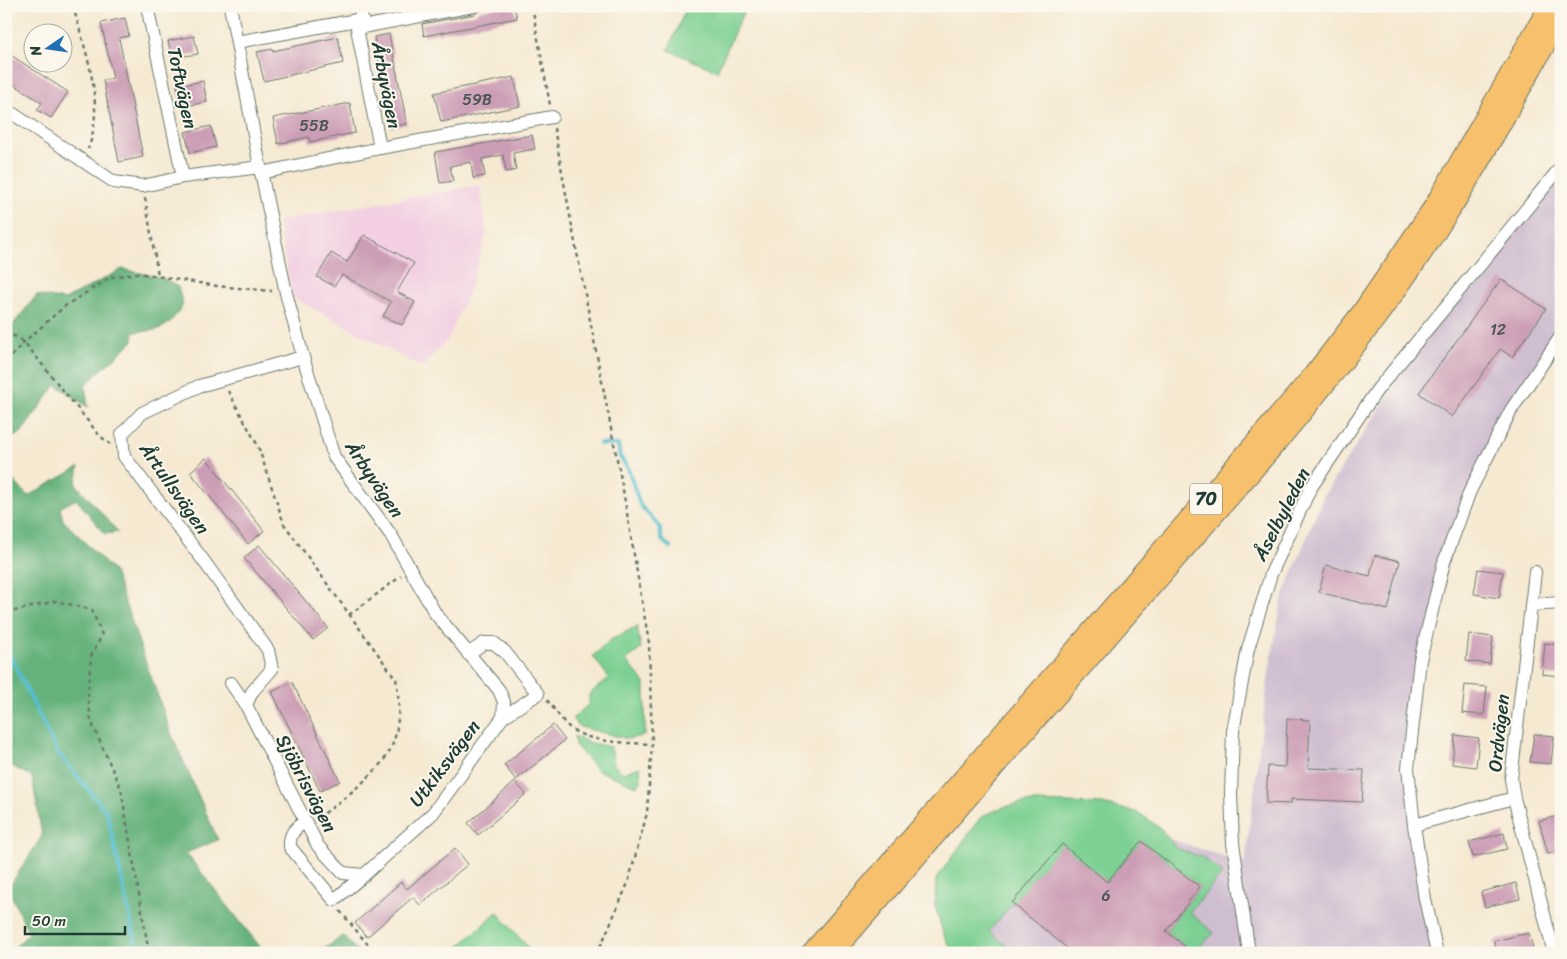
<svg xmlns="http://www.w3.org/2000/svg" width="1567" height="959" viewBox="0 0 1567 959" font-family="Sriracha,sans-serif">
  <rect width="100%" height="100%" fill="#fbf7ec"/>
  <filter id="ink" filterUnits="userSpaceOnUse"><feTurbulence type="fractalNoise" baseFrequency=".02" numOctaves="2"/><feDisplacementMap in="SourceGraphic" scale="10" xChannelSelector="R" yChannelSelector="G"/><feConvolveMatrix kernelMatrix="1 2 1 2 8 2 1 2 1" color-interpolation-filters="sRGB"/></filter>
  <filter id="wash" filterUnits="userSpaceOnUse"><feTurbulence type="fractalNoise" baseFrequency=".0096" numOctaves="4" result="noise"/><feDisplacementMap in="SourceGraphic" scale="20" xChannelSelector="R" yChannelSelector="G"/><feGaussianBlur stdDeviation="1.12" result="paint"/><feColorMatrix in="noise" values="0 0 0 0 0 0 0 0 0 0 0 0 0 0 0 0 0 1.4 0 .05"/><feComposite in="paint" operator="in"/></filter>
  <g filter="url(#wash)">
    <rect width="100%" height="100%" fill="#f5e9d2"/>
    <polygon fill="#f2cfe2" points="480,185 486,234 471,285 448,339 422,367 292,297 278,221"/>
    <polygon fill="#cfbdd0" points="1561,173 1561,336 1470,491 1420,660 1408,768 1437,953 947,953 1072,808 1245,863 1269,672 1282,599 1323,497 1422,342"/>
    <g fill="#7dd093" stroke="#4e8664">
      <polygon points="687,6 746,6 717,71 668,50"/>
      <polygon points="637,626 641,649 626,660 645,683 645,735 628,739 580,727 572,719 589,704 589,694 609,678 593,656 609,641"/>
      <polygon points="574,736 590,743 611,747 614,764 623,773 640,767 641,782 637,786 597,770 575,745"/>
      <path d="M1033,802L1102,804L1139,813L1161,829L1176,848L1202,857L1223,873L1189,912L1214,933L1193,953L1166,931L1200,887L1141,841L1107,882L1062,845L989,931L1015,953H953L943,933L935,906L936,879L980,818C997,807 1014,804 1033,802Z"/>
      <polygon points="497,912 533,953 452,953"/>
    </g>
    <g fill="#66b27d" stroke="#427858">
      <path d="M122,269L163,278L178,287L183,305C166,330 163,330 134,332L133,341L85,385L88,407L56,385L21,433L6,441V333L37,295L65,300Z"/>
      <polygon points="79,467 76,484 118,532 105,534 76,499 60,508 63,520 114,572 171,733 218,840 186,853 265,953 9,953 29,933 8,889 42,836 32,777 6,763 6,473 28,496"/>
      <polygon points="343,936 359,953 318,953"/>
    </g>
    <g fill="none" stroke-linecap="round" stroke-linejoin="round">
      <g stroke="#53becf" stroke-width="4">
        <polyline points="600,444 618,445 620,457 628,468 640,505 659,526 662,540 671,548"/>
        <polyline points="6,647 57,752 107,812 138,953"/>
      </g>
    </g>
    <g id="blocks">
      <g fill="#cc9db6">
        <polygon points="502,6 514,6 517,18 424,36 422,24 475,14 479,11"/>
        <polygon points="125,18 129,36 119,38 143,157 119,162 103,80 113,78 101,23"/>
        <polygon points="389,34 407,124 391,127 374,37"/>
        <polygon points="194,36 198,54 172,58 168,41"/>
        <polygon points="338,37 343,63 264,81 257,52 273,49 273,51"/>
        <polygon points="6,52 68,92 51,118 37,110 42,103 6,79"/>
        <polygon points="514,77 520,106 441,122 434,93"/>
        <polygon points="203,81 207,102 181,107 177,86"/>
        <polygon points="350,103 355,133 310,142 309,137 278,144 273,118"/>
        <polygon points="211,126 216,147 190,153 185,132"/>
        <polygon points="532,135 535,149 513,153 516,170 506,172 503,155 482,159 485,176 473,178 471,162 450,166 453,181 440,183 435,152"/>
        <polygon points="364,235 414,263 397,292 415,302 402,325 383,316 391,302 342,275 334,286 317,277 331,253 347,262"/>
        <polygon points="1501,279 1546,309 1512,357 1500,349 1452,417 1419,393"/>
        <polygon points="206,458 264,531 248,544 190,472"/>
        <polygon points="259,545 328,628 313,640 244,558"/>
        <polygon points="1375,555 1400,561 1388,610 1319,592 1326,565 1370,576"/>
        <polygon points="1478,569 1503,572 1499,598 1474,594"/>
        <polygon points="1469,634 1493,637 1490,664 1466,661"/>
        <polygon points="1545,643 1561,645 1560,676 1542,674"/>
        <polygon points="292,682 340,781 320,791 272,692"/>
        <polygon points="1465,685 1487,687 1484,715 1462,713"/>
        <polygon points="1287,719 1310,720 1308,768 1364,770 1362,802 1291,799 1291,804 1266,803 1268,766 1285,767"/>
        <polygon points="553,725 565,740 516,780 504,765"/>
        <polygon points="1534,734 1554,736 1551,764 1530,762"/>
        <polygon points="1455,735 1479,738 1476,767 1452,764"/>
        <polygon points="515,782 526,794 478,835 468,823"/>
        <polygon points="1561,815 1561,851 1548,854 1539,821"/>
        <polygon points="1504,833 1507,849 1473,857 1469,842"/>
        <polygon points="1141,841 1200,887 1166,931 1193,953 1073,953 1012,903 1062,844 1107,882"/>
        <polygon points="455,848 468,864 420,905 413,897 367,937 355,923 401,882 407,889"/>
        <polygon points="1516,883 1520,899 1485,907 1481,892"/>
        <polygon points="1529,933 1533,948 1514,953 1497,953 1494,941"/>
      </g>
    </g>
  </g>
  <g filter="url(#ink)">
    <use href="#blocks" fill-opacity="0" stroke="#6a796b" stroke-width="1"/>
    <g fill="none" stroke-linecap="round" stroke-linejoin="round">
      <defs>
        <g id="minor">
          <polyline points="147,6 183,177"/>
          <polyline points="230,6 260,167 286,293 303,357 334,457 391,535 435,613 499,690 504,702 503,717 433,813 364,875 343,873 318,846 246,705 252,692 272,669 268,650 203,560 124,456 122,434 142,413 199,386 303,357"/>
          <polyline points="237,42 362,19 359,6"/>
          <polyline points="6,109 114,182 143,186 183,177 260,167"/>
          <polyline points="380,148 357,28 473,6"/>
          <polyline points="261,173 380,148 552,117"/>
          <polyline points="1535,572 1511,779 1514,798 1554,953"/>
          <polyline points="1531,605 1561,603"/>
          <polyline points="468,654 484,643 494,643 505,652 538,694 503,717"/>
          <polyline points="231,683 246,705"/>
          <path d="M305,821C295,829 289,833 290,847L334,900L364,875"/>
          <polyline points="1414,825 1514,798"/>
          <polyline points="1249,953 1233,843 1231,794 1233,731 1248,649 1271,574 1310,489 1377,390 1561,167"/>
          <polyline points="1437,953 1425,899 1414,825 1408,768 1420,660 1444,562 1470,491 1511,410 1561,336"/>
        </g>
        <g id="highway">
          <polyline points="811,953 1260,437 1313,375 1361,313 1434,206 1549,6"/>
          <path d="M833,953L1269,452C1334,376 1396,297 1449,212C1489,149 1524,82 1561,17"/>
        </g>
      </defs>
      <use href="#minor" stroke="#6a796b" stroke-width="14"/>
      <use href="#highway" stroke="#6a796b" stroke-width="21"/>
      <g stroke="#6a796b" stroke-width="2.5" stroke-dasharray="4 4" stroke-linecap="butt">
        <path d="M73,6C85,51 106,103 88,149"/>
        <polyline points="532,6 550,105"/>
        <polyline points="554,128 573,232 623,490 649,643 652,744 647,813 628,883 602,943 596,953"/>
        <polyline points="145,198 158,275"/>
        <polyline points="6,331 24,342 100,436 110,444"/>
        <polyline points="6,362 24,342 65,306 111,277 138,273 217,286 272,291"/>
        <path d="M228,391L258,446L284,524L396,679C400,698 400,732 390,750C377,775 339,802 317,819"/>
        <polyline points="6,613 56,601 92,610 102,635 91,656 88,695 91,721 121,789 149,953"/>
        <polyline points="349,615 401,576"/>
        <path d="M547,700C554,708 561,720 569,727C586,743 630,743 652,744"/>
        <polyline points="340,911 375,953"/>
      </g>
      <use href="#minor" stroke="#fff" stroke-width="12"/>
      <use href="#highway" stroke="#f7c06c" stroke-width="19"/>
    </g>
  </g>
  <g text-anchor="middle" stroke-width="4" stroke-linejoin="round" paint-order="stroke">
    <g font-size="16" fill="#4a5554">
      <text x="477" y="105">59B</text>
      <text x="314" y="131">55B</text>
      <text x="1498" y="335">12</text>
      <text x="1106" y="901">6</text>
    </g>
    <rect fill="#fbf7ec" stroke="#61756b" stroke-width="1" x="1190" y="483.5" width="32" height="31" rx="4"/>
    <g font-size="18" font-weight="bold" fill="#1f3d34">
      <text x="1206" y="505">70</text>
    </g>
    <g font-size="19" fill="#1f3d34" stroke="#fbf7ec">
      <text transform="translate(387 85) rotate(79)" y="7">Årbyvägen</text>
      <text transform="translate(183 88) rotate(78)" y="7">Toftvägen</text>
      <text transform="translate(375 479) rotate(56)" y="7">Årbyvägen</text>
      <text transform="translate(175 488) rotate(55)" y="7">Årtullsvägen</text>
      <text transform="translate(1281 514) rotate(-63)" y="7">Åselbyleden</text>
      <text transform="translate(1498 733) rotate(-84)" y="7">Ordvägen</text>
      <text transform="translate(444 763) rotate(-53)" y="7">Utkiksvägen</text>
      <text transform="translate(307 783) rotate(62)" y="7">Sjöbrisvägen</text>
    </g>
  </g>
  <rect width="1567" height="959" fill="none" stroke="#fbf7ec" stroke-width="25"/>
  <g transform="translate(48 48) rotate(257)"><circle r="24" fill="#fbf7ec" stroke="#a3ada2"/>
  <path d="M0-4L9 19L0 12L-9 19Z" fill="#1f6fb2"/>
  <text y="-8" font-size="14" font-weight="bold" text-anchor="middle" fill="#1f3d34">N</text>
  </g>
  <path d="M25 926v8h100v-8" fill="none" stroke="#1f3d34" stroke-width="2.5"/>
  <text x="32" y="926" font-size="15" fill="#1f3d34" stroke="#fbf7ec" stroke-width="4" paint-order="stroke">50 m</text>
</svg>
